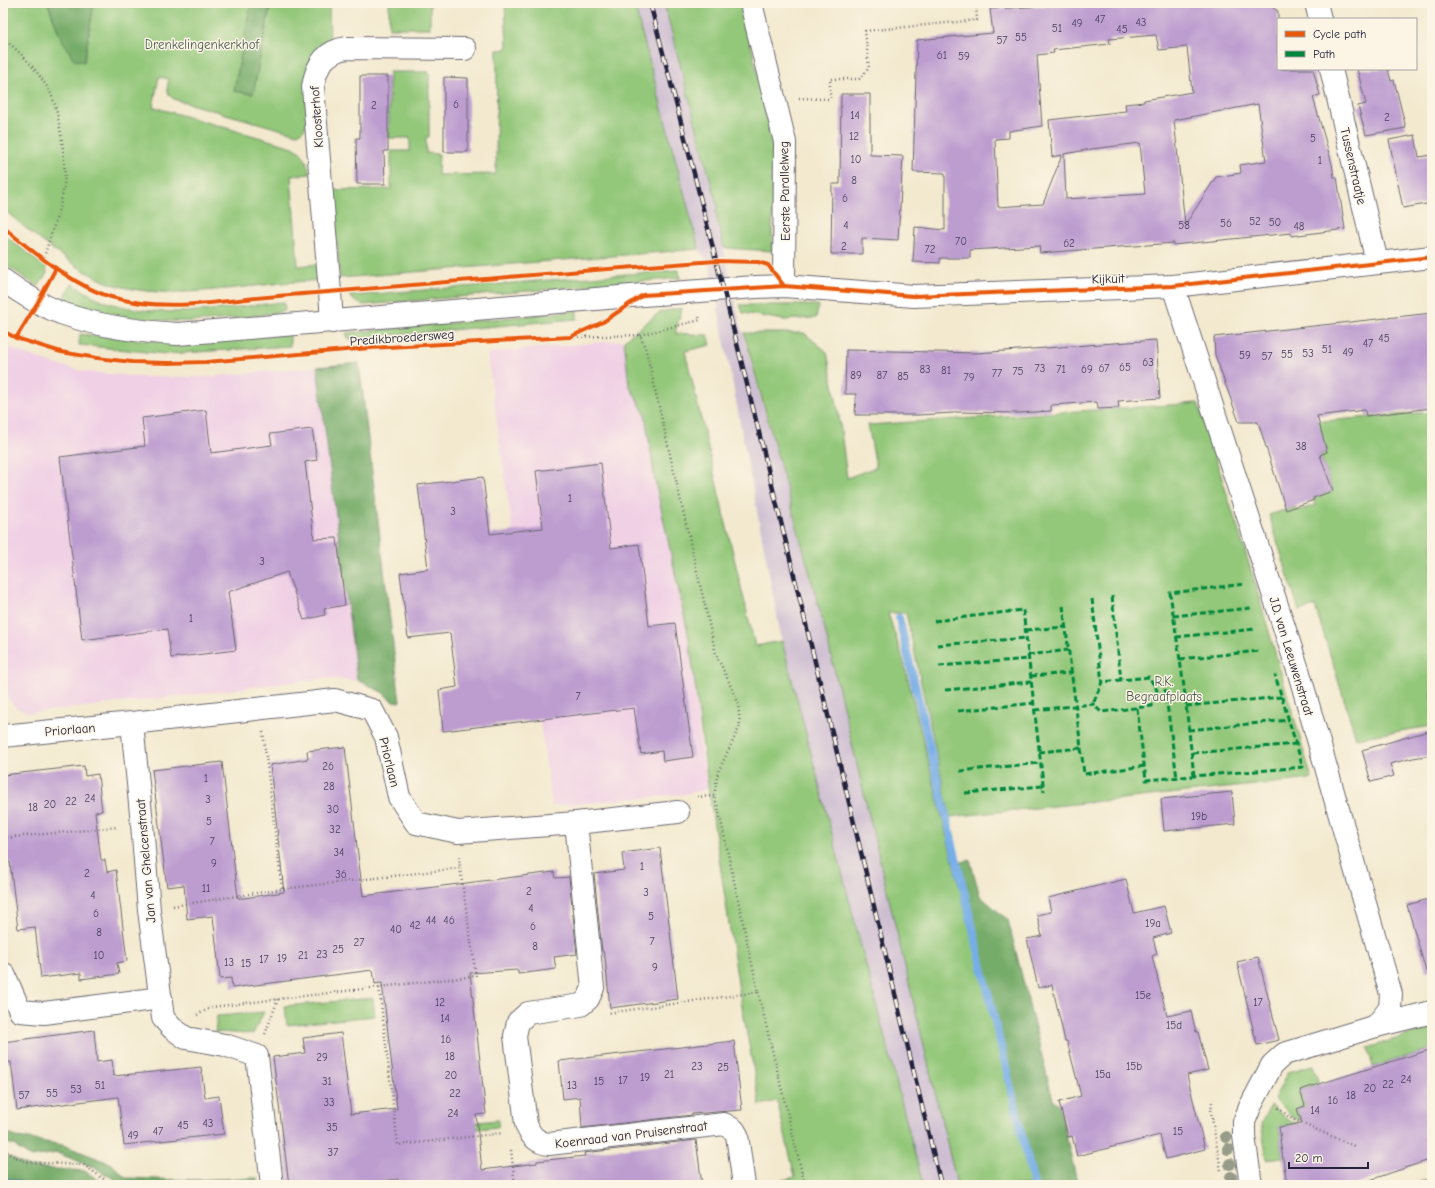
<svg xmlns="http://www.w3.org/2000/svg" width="1435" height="1188" viewBox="0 0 1435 1188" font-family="'Comic Neue',sans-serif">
  <rect width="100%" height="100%" fill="#fcf5e5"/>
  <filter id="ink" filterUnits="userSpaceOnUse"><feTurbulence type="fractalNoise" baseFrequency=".025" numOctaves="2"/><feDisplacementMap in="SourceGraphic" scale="8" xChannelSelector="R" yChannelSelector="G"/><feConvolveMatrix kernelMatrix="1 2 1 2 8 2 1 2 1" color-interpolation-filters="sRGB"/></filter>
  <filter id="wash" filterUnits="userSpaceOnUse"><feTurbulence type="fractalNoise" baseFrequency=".012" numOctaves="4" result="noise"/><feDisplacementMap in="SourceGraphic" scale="16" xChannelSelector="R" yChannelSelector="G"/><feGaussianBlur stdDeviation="0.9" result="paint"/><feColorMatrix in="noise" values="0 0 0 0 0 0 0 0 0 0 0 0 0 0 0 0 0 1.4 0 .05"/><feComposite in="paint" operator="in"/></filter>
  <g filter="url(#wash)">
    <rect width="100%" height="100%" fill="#f3e9cf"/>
    <g fill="#f0d0e5">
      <polygon points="624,340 643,400 691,636 700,744 708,789 684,794 552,806 487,353"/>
      <polygon points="3,345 20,352 54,364 87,372 141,377 206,377 359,363 399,702 370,682 324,678 199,694 29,713 17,708 9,701 5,692 3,683"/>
    </g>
    <polygon fill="#cebed2" points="634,3 664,3 683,71 718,209 715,210 740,323 823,622 957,1185 923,1185 782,641 710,266 699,249"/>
    <g fill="#93c779" stroke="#5a745a">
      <path d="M3,3H48L59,34L84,62L94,3H251L234,91L253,94L271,3H329L330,41L320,48L306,127L300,133L297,134L176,100C166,95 166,89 169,79L159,77L153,107L293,147C305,153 307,162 310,174L291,176L298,266L318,264L320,280C291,282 263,285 235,288C196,292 157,296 119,286C82,277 33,234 3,209Z"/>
      <rect x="389" y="3" width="41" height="25"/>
      <polygon points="505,3 634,3 699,249 340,278 332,190 391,189 391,151 410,151 410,138 389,138 389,72 429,72 429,137 426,137 426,153 439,154 438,175 496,174 497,50 507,49"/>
      <polygon points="664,3 741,3 773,138 772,251 724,248 715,210 718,209"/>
      <polygon points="3,234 46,267 47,273 38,287 3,263"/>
      <polygon points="678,270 681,278 364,305 356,302 349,296"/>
      <path d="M72,284C84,291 97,299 110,303C166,321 228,307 284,302L285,311C247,317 209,323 171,321C134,320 98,312 63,299Z"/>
      <polygon points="740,305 819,305 816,318 784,320 743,313"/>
      <polygon points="682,308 675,333 708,335 711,345 685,351 755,646 782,641 923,1185 776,1185 775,1182 795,1177 777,1101 760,1105 739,990 708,785 689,638 655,480 645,414 629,385 624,340 660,312"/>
      <polygon points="577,311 577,319 348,339 346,333"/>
      <polygon points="744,333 804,333 827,352 839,416 847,478 876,467 868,425 1198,403 1251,570 1312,779 950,817 906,613 888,613 903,659 1033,1185 957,1185 823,622"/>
      <polygon points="80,334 155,341 290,334 290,346 166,354 79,345"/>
      <polygon points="1432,412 1432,726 1356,738 1315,606 1299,611 1269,515 1295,507 1297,511 1316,505 1313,498 1333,491 1320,455 1327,452 1326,448 1312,422"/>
      <polygon points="373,998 375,1016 287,1025 285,1006"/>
      <polygon points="264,1012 253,1034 215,1032 217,1016"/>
      <polygon points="1432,1027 1432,1047 1428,1048 1428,1050 1373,1067 1368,1048"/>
      <polygon points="1313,1065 1319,1084 1300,1090 1305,1106 1297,1109 1301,1121 1323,1130 1292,1117 1274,1099 1288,1072"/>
      <polygon points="1271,1105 1284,1117 1337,1142 1293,1125 1279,1127 1281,1140 1280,1140 1283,1158 1267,1160 1261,1123"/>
      <polygon points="499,1120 498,1127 408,1136 406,1129"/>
    </g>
    <g fill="#76ac69" stroke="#4c6752">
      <polygon points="48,3 94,3 84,62 74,60 59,34"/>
      <polygon points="251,3 271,3 253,94 234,91"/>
      <polygon points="359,363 400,702 392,701 382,692 357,680 317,367"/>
      <polygon points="970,860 980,896 1008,920 1053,1100 1058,1103 1078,1185 1034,1185 958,863"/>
      <polygon points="3,1130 18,1138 18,1137 63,1145 112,1164 126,1178 183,1180 259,1178 256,1185 125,1185 93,1167 57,1153 31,1157 17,1148 17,1146 3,1142"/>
      <polygon points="3,1153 28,1167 85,1171 106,1185 32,1185 3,1177"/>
      <polygon points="1432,1178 1432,1185 1414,1185 1414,1184"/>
    </g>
    <polygon fill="#77aee6" stroke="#4c6890" points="3,1177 32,1185 3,1185"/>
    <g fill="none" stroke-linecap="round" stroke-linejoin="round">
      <polyline stroke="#77aee6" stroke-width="8" points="899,618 1034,1185"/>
    </g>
    <g id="blocks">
      <g fill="#bd9dd0" fill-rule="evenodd">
        <path d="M1076,3H1265L1278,11V69H1313L1320,95L1313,97L1332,164L1334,177H1337L1345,229L1291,236V233L1173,245L1174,243L1040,253L1039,246L970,250V258H940V263L913,262L915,227L945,230V173L913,172L917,40L993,33L990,9L1046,6ZM1156,35L1159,50L1187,47L1192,92L1144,100V102L1125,104L1126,111L1049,120L1052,157L1062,155L1043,204L998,207L995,139L1009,138V131L1042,126L1037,55L1054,53L1053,50L1110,44L1109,39ZM1258,104L1266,161L1240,165L1241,173L1216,177L1185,225L1174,120ZM1140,143L1145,194L1066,199L1064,154L1092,149Z"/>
        <polygon points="1357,69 1388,69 1391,81 1394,80 1406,128 1366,135 1358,106 1366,104"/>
        <polygon points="360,76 388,76 388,151 384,151 385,184 357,184 356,138 360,138"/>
        <polygon points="444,77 468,78 468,152 444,152"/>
        <polygon points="841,94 870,94 870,155 903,156 898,240 862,238 862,254 831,254 832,184 840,184"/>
        <polygon points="1415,135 1419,157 1432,155 1432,203 1403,208 1389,140"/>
        <polygon points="1432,313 1432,408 1366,416 1365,410 1317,416 1327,452 1320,455 1333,491 1313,498 1314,500 1286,510 1258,422 1239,422 1215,355 1214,337"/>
        <polygon points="1156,340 1160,398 1118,401 1119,408 1098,409 1097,402 1051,405 1051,411 1018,413 954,412 954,413 918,415 855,415 856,394 845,394 846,350 977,353"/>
        <polygon points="206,410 211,453 272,445 270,434 312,429 317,460 305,462 314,539 337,538 345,605 324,609 325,615 304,620 287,572 228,592 236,650 171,658 167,629 82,640 60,457 145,446 142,418"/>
        <polygon points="601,463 611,548 639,544 649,626 675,623 693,757 663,761 662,751 641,754 634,708 443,731 439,690 457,687 450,633 408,638 400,573 428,569 418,485 483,477 490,534 543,528 536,471"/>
        <polygon points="1432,730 1432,755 1413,758 1390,764 1394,776 1371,782 1362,750"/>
        <polygon points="345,747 363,896 554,872 555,878 569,877 577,954 554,957 556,969 518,974 518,970 470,973 486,1114 476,1115 482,1170 537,1163 537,1161 585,1156 584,1153 696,1140 702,1185 398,1185 398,1179 350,1185 289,1185 273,1057 305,1053 303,1038 341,1033 351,1114 397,1109 382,983 375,984 373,970 232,988 231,978 220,979 213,916 187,919 184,885 167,887 152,770 222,762 238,898 244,898 284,892 270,765 308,759 307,751"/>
        <polygon points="84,766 85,776 98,774 102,811 95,812 101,860 105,860 107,872 116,870 127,961 117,963 119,974 81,979 81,973 41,978 35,927 18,929 10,862 3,863 3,775"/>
        <polygon points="1232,792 1235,824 1164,831 1161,799"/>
        <polygon points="660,848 678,999 610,1008 605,958 603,951 602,951 594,874 624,870 622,853"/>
        <polygon points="1126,879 1134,913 1164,906 1171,933 1153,938 1157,954 1152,956 1167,1016 1191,1011 1196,1032 1198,1032 1208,1070 1187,1075 1205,1149 1166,1159 1160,1135 1077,1156 1072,1136 1068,1137 1059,1102 1081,1096 1067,1041 1065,1041 1052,985 1038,988 1027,939 1042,936 1037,915 1051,912 1048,898"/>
        <polygon points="1432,898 1432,970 1426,971 1407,905"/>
        <polygon points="1258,957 1279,1040 1257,1045 1237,962"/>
        <polygon points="94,1030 97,1062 112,1060 114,1076 201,1067 205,1098 219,1096 224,1134 124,1145 118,1097 17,1110 11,1062 3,1063 3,1042"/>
        <polygon points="734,1041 742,1110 692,1114 692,1115 582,1128 580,1097 563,1099 559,1061"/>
        <polygon points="1432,1049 1432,1159 1355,1185 1287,1185 1280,1140 1281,1140 1279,1127 1302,1123 1297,1109 1305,1106 1300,1090"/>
      </g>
    </g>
  </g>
  <g filter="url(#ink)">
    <use href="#blocks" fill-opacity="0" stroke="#6b686f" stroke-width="1"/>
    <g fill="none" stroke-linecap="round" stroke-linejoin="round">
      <defs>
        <g id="minor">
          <polyline points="751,3 785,142 784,286"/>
          <polyline points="1316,3 1320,19"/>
          <polyline points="1331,69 1377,262"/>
          <path d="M3,280C21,293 40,305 61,313C98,326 139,332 178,334L643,295L756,287L784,286L914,296L1173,286L1432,257"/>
          <polyline points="1173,286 1299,673 1391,994 1390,1008 1376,1026 1284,1054 1272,1065 1250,1107 1244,1122 1244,1136 1251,1185"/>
          <path d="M332,322L330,292L313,87C316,66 325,51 347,48L465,49"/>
          <polyline points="132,723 142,824 149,910 163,1018 172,1028 186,1038 225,1045 257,1056 272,1185"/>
          <polyline points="3,736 132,723 335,700 372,710 386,737 399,797 416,823 458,832 576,823 678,812"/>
          <path d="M576,823L593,988L588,999L581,1005L528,1013L518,1022L515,1036L526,1124C530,1135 536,1143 549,1144L724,1124L734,1130L737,1135L744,1185"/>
          <polyline points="3,974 4,974 20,1011 44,1013 161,998"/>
          <polyline points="1376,1026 1432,1012"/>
        </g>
      </defs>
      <use href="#minor" stroke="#6b686f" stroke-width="24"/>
      <g stroke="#6b686f" stroke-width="2.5" stroke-dasharray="1 3" stroke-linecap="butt">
        <path d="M3,39C18,48 43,77 51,94C59,111 67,166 64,184C61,210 50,234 44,258"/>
        <polyline points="799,98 830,99 830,79 859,79 869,68 865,31 977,20 976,3"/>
        <polyline points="640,335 700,320 699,316"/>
        <polyline points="570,337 640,335 646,350 716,654 738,702 740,726 718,772 714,796 718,807 758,992 608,1013"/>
        <polyline points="263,732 282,889"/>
        <polyline points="697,797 714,796"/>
        <polyline points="3,838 118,827"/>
        <polyline points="460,868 476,976 379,987 398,1145 503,1133"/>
        <polyline points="173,906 282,889 460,868 459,856"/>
        <polyline points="758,992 805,1185"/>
        <polyline points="197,1015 212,1007 379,987"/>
        <polyline points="265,1034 278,999"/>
        <polyline points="1212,1102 1211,1112 1221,1171"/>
        <polyline points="1278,1108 1292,1119 1354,1146"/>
        <polyline points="3,1149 9,1154 26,1162 84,1165 112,1185"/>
        <polyline points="511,1150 515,1185"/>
      </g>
      <use href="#minor" stroke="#fff" stroke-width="22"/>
      <defs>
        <path id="rail" d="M650,3C753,396 846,791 941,1185"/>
      </defs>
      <use href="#rail" stroke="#22223b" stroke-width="4.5"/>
      <use href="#rail" stroke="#fcf5e5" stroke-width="3" stroke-dasharray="9" stroke-linecap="butt"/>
      <g stroke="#00873e" stroke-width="3" stroke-dasharray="6 3" stroke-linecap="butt">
        <polyline points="1112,596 1121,680"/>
        <polyline points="1092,599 1102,682"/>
        <polyline points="1173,616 1251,608"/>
        <polyline points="934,621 1023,610 1044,792"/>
        <polyline points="1026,630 1066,627"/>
        <polyline points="1176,637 1255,629"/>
        <polyline points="937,645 1027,638"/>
        <polyline points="1028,655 1068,650"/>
        <polyline points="1180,659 1259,651"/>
        <polyline points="939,666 1029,659"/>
        <polyline points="1031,676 1071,673"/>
        <polyline points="1165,689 1177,778"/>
        <polyline points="945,690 1031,682"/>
        <polyline points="1186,706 1282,697"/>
        <polyline points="1137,708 1146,780 1303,767 1275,675"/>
        <polyline points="1035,710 1093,704 1101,712 1152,706 1157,690 1149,677 1102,682 1093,704"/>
        <polyline points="958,711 1034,703"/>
        <polyline points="1189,730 1289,720"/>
        <polyline points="1081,748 1084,774 1145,766"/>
        <polyline points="1039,752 1081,748 1063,606"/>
        <polyline points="1192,753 1296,744"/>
        <polyline points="960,771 1040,763"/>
        <polyline points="1194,776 1184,687 1170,593 1245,584"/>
        <polyline points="965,793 1043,786"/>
      </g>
      <defs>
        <g id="cycleway">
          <path d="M3,227C33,252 74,286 111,297C157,310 201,304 247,299C274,296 301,294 328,292C457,281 586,270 716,261L758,262L768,265L784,286"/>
          <polyline points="3,331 16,338 61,352 97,358 132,362 169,363 206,362 370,348 570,337 603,322 643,295 784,286 914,296 1173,286 1432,257"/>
          <polyline points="16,338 38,302 56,268"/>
        </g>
      </defs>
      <use href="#cycleway" stroke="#fcf5e5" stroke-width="6"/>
      <use href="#cycleway" stroke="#e8590c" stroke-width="4"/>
    </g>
    <g fill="#969b8a">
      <circle cx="1226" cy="1137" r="6"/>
      <circle cx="1228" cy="1149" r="6"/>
      <circle cx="1230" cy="1164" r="6"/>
      <circle cx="1231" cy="1177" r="6"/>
    </g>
  </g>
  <g text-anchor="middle" stroke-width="3" stroke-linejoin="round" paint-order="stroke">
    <g font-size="11" fill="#494160">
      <text x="1100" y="23">47</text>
      <text x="1141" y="26">43</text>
      <text x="1077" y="27">49</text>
      <text x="1057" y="32">51</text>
      <text x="1122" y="33">45</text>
      <text x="1021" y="41">55</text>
      <text x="1002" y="44">57</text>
      <text x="942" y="59">61</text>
      <text x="964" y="60">59</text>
      <text x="456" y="108">6</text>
      <text x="374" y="109">2</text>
      <text x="855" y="119">14</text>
      <text x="1387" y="121">2</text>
      <text x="854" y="140">12</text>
      <text x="1313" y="142">5</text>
      <text x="856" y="163">10</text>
      <text x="1320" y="164">1</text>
      <text x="854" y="184">8</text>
      <text x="845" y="202">6</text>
      <text x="1255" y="225">52</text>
      <text x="1275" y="226">50</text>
      <text x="1226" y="227">56</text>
      <text x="846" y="229">4</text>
      <text x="1184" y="229">58</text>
      <text x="1299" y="230">48</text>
      <text x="961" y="245">70</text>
      <text x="1069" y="247">62</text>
      <text x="844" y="250">2</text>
      <text x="930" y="253">72</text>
      <text x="1384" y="342">45</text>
      <text x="1368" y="347">47</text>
      <text x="1327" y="353">51</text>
      <text x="1348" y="356">49</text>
      <text x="1308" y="357">53</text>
      <text x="1287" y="358">55</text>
      <text x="1245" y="359">59</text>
      <text x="1267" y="360">57</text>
      <text x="1148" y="366">63</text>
      <text x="1125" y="371">65</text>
      <text x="1040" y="372">73</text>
      <text x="1104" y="372">67</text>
      <text x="925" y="373">83</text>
      <text x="1061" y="373">71</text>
      <text x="1087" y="373">69</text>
      <text x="946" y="374">81</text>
      <text x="1018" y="375">75</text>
      <text x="997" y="377">77</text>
      <text x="856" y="379">89</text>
      <text x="882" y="379">87</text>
      <text x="903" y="380">85</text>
      <text x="969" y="381">79</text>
      <text x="1301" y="450">38</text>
      <text x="570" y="502">1</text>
      <text x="453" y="515">3</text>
      <text x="262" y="565">3</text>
      <text x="191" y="622">1</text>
      <text x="578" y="700">7</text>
      <text x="328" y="770">26</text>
      <text x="206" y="782">1</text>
      <text x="329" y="790">28</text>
      <text x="90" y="802">24</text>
      <text x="208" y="803">3</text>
      <text x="71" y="805">22</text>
      <text x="50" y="808">20</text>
      <text x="33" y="811">18</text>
      <text x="333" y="813">30</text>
      <text x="1199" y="820">19b</text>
      <text x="209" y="825">5</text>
      <text x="335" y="833">32</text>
      <text x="212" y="845">7</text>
      <text x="339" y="856">34</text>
      <text x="214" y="867">9</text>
      <text x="642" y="870">1</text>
      <text x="87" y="877">2</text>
      <text x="341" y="878">36</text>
      <text x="206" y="892">11</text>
      <text x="529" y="895">2</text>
      <text x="646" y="896">3</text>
      <text x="93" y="899">4</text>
      <text x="531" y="912">4</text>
      <text x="96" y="917">6</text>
      <text x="651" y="920">5</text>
      <text x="431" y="924">44</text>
      <text x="449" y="924">46</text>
      <text x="1153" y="927">19a</text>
      <text x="415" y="929">42</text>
      <text x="533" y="930">6</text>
      <text x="396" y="933">40</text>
      <text x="99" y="936">8</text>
      <text x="652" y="945">7</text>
      <text x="359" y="946">27</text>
      <text x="535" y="950">8</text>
      <text x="338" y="953">25</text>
      <text x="322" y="958">23</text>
      <text x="99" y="959">10</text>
      <text x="303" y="959">21</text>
      <text x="282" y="962">19</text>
      <text x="264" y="963">17</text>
      <text x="229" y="966">13</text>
      <text x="246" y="967">15</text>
      <text x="655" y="971">9</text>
      <text x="1143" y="999">15e</text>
      <text x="440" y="1006">12</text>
      <text x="1258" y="1006">17</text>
      <text x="445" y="1022">14</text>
      <text x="1174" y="1029">15d</text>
      <text x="446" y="1043">16</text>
      <text x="450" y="1060">18</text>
      <text x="322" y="1061">29</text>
      <text x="697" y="1070">23</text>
      <text x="1134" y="1070">15b</text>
      <text x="723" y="1071">25</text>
      <text x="669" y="1078">21</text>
      <text x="1103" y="1078">15a</text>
      <text x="451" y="1079">20</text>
      <text x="645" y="1081">19</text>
      <text x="1406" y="1083">24</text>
      <text x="623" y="1084">17</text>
      <text x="327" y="1085">31</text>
      <text x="599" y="1085">15</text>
      <text x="1388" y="1088">22</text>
      <text x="100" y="1089">51</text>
      <text x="572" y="1089">13</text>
      <text x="1370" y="1092">20</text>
      <text x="76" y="1093">53</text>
      <text x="52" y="1097">55</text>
      <text x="455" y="1097">22</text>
      <text x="24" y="1099">57</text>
      <text x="1351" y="1099">18</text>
      <text x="1333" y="1104">16</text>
      <text x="329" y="1106">33</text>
      <text x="1315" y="1114">14</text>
      <text x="453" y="1117">24</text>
      <text x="208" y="1127">43</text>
      <text x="183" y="1129">45</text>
      <text x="332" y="1131">35</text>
      <text x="158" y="1135">47</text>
      <text x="1178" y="1135">15</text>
      <text x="133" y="1139">49</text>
      <text x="333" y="1156">37</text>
    </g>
    <g font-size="13" fill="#4a5c51" stroke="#fcf5e5">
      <text x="202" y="49">Drenkelingenkerkhof</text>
      <text x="1164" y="686">R.K.<tspan x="1164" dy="15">Begraafplaats</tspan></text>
    </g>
    <g font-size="13" fill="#22223b" stroke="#fcf5e5">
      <text transform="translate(316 117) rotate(-94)" y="5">Kloosterhof</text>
      <text transform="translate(1354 166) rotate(77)" y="5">Tussenstraatje</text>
      <text transform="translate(784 191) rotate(-91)" y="5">Eerste Parallelweg</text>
      <text transform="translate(1108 278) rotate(-2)" y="5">Kijkuit</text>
      <text transform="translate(402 337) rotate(-4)" y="5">Predikbroedersweg</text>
      <text transform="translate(1292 656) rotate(73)" y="5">J.D. van Leeuwenstraat</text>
      <text transform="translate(70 729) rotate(-5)" y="5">Priorlaan</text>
      <text transform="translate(390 762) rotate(76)" y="5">Priorlaan</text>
      <text transform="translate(145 861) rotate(-95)" y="5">Jan van Ghelcenstraat</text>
      <text transform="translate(631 1134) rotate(-7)" y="5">Koenraad van Pruisenstraat</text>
    </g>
  </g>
  <rect width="1435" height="1188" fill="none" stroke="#fcf5e5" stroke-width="16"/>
  <rect x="1277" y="18" width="140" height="52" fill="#fcf5e5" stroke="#a5a1a1"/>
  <rect x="1285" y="31" width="20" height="6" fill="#e8590c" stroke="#a5a1a1"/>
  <text x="1313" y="38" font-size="12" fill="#22223b">Cycle path</text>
  <rect x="1285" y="51" width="20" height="6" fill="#00873e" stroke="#a5a1a1"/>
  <text x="1313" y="58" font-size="12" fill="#22223b">Path</text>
  <path d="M1289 1162v6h79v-6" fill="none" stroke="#22223b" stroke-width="2"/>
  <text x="1295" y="1162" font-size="12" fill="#22223b" stroke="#fcf5e5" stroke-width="3" paint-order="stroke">20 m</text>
</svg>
